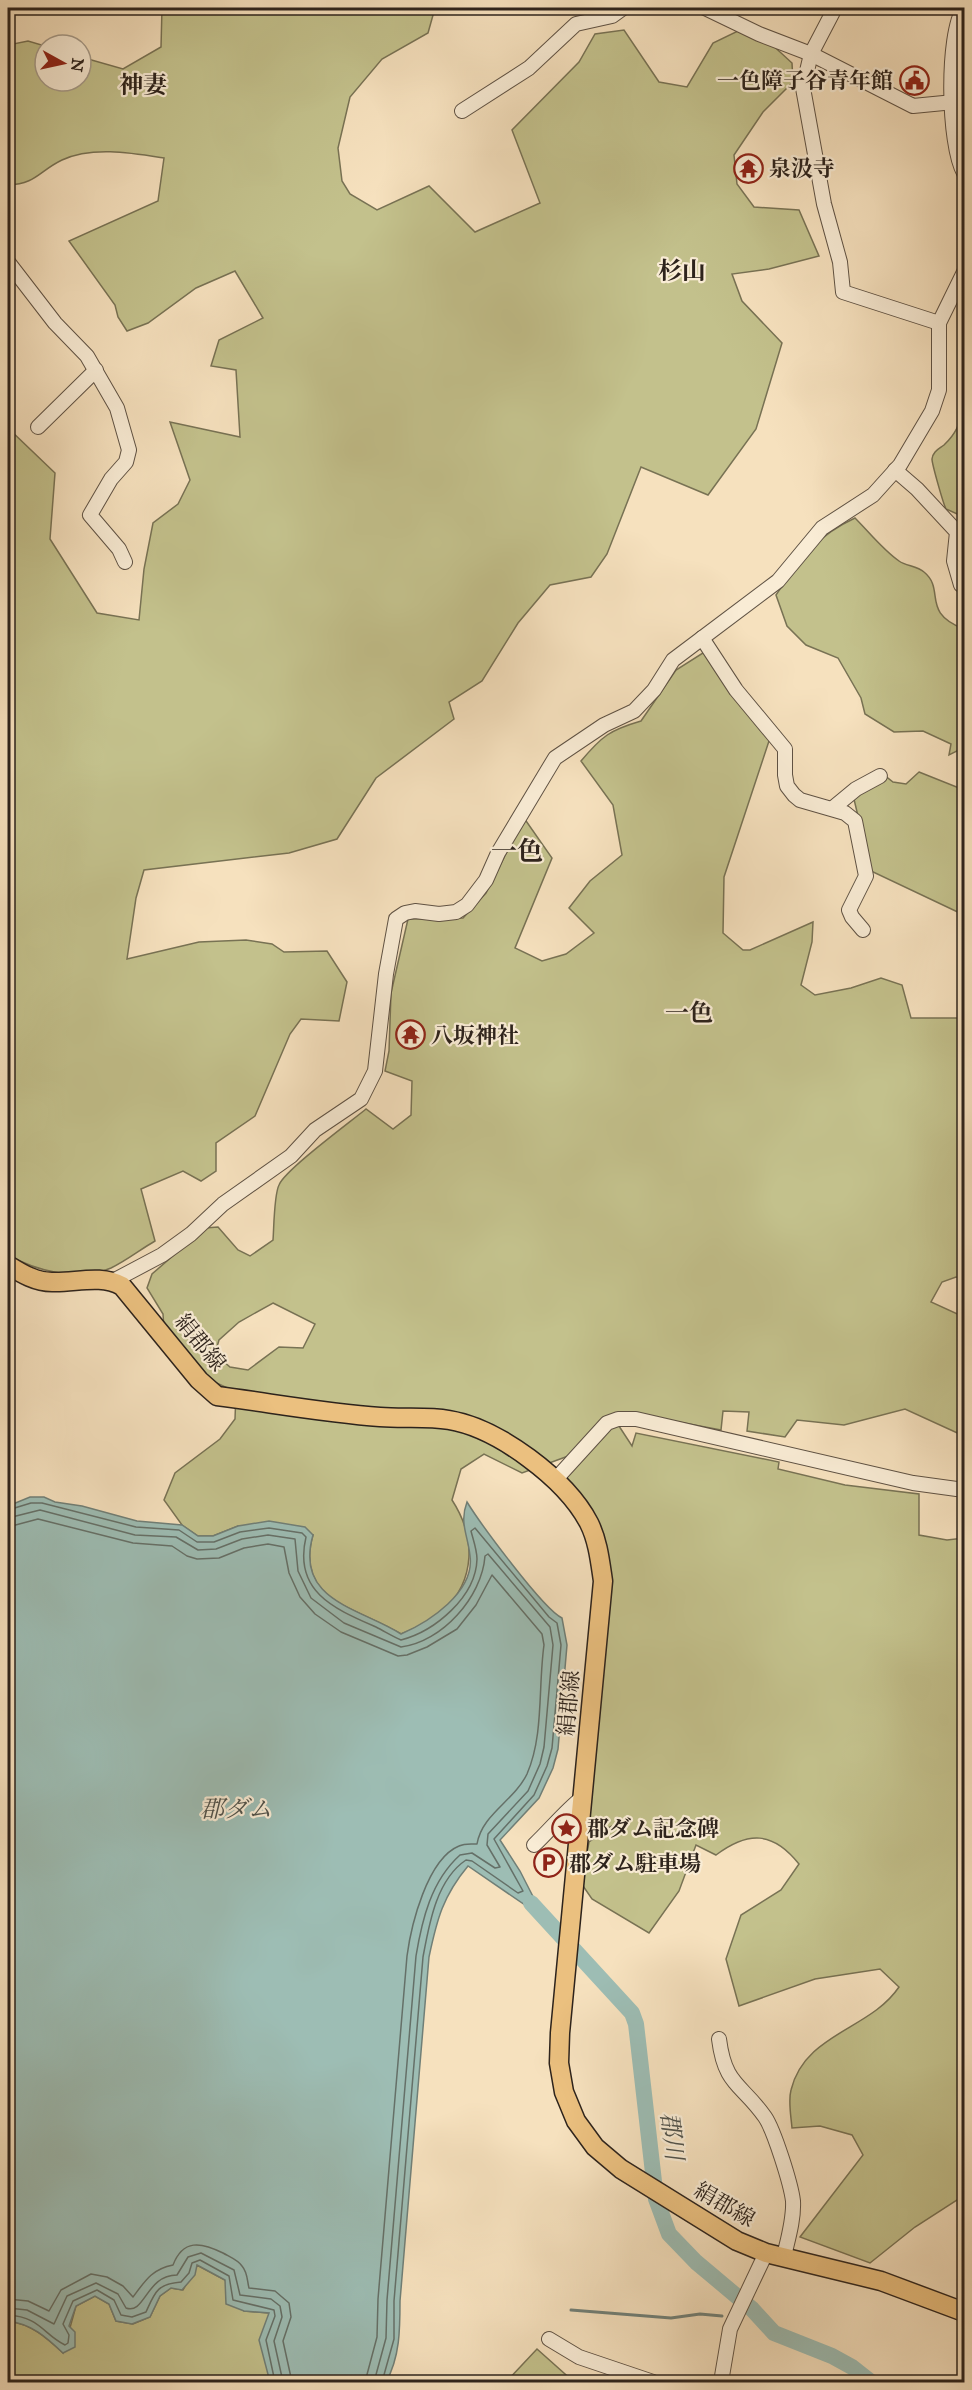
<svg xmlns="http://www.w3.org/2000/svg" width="972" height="2390" viewBox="0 0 972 2390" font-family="'IM FELL Great Primer','Noto Serif JP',serif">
  <rect width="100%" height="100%" fill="#f6e1be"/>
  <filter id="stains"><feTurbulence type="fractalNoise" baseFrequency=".00333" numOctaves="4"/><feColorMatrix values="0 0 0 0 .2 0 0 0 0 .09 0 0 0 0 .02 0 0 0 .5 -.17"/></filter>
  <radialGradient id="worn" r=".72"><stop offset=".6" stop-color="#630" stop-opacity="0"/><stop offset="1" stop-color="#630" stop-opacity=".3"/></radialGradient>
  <g fill="#c3c18c" stroke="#787254" stroke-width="1.5" fill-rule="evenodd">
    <path d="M162,8H435L428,33L382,59L350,97L338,148L342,181L350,194L377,210L429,186L475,232L540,203L512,130L579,62L595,34L624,30L659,82L687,87L713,43L744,28L767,40L792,63L793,82L763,112L734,155L737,184L754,207L799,210L819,256L769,269L732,274L742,301L782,343L756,429L708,495L641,467L607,554L591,577L550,585L518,623L482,681L449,702L454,719L376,778L337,839L289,853L144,870L136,898L127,959L199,942L246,940L272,944L284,952L327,951L347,982L339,1021L301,1019L290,1034L255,1116L216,1143V1171L201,1181L183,1171L141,1189L155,1241C141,1249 126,1261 111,1268C79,1282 36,1271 8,1255V428L55,473L50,539L97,613L139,620L144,569L153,523L178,504L190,480L170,422L240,437L236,370L211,366L219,340L263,318L235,271L196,288L148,323L127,331L118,317L115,305L69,241L158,201L164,158C132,153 92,146 62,160C39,171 36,184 8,185V45L28,41L45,46V81H81V57L123,69L161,47Z"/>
    <path d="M962,388L964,389V517L946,509C943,503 932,464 932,459C933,451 939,449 944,445C959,431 965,414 959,394Z"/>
    <path d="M855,518C869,532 883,550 899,561C906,566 917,566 924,572C946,590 920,612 964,629V741L957,751L949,755L951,744L923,731L894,732L865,714L861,698L838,658L806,645L787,626L776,595C801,559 814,537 855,518Z"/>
    <path d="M706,651L770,738L724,877L723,933L743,950H750L813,922L812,942L801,985L815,995L851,988L881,978L902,985L911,1018H964V1278L956,1277L942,1282L931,1302L964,1317V1436L905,1409L844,1425L797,1420L785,1437L747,1431L749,1412L723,1411L721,1430L652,1417H619L571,1455L522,1473L484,1454L461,1469L452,1500C476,1537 476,1580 443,1611C432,1622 415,1628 401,1634C360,1608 294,1602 313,1535L238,1526L213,1536H198L182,1525L164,1500L175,1473L220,1439L235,1419L236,1392L208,1379L164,1329L163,1314L147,1288L152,1274L205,1228L218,1227L238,1250L250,1256L273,1240C274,1227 274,1195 279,1185C285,1170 349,1123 366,1109L393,1129L411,1115L412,1081L385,1071L389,1051L391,993L408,919L463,918L486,893L524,818L552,858L515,948L542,961L566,954L594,933L569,908L590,881L622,855L613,805L581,761C602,736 610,730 641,721L676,670ZM273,1303L315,1324L303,1348L279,1347L248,1370L230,1367L215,1354L219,1340L239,1322Z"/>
    <polygon points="919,772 959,788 964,788 964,915 871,871 853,795 884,775 893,782 906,784"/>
    <path d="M617,1423L632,1446L636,1433L779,1462L778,1469L845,1485L919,1494V1535L947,1540L964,1538V2221L963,2196L915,2227L870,2263L800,2237L863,2155L852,2135L820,2126L792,2128C791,2116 788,2101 791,2090C805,2033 870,2030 899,1987L880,1969L815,1979L739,2006L726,1959L741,1915L781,1890L799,1864C773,1831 748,1831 716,1855L696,1845L679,1891L649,1933L592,1899L581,1883L589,1842L612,1826L588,1838L609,1593L562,1480L599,1435Z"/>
    <path d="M197,2265L225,2280L244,2311L269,2313L270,2382H8V2321C31,2324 46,2337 63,2353L76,2306L95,2296L109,2304L116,2321L133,2324L150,2317L160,2296L171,2288L183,2290Z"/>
    <polygon points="537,2349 574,2382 506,2382"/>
  </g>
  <path fill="#9dbdb4" stroke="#707f77" stroke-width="1.5" d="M30,1497H44L55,1502L82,1506L137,1521L182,1525L198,1536H213L238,1526L269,1521L305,1527L313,1535C294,1601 360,1608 401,1634C429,1622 475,1592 470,1556C468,1535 459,1523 467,1502C480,1523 543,1609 562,1618L567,1645L558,1749L553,1768L539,1798L500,1840L520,1871L544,1918L468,1866C443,1896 437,1919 429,1957L400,2301C400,2329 400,2357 386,2382H270L259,2340L269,2313L244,2311L226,2304L225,2280L197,2265L195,2275L182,2290L171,2288L160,2296L150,2317L132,2324L116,2321L109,2304L95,2296L76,2306L69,2326L75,2332V2347L63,2353C46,2337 32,2324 8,2321V1506Z"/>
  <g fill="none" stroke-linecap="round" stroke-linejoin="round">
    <g stroke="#657068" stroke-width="1.5">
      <path d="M8,1510L31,1503H42L136,1527L179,1530L197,1542H214L240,1532L269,1528L302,1533L306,1537C293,1592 335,1609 376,1627C384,1631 392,1636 401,1640C435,1631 476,1597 477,1559C477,1550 473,1539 471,1531L475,1528L549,1617L557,1623L561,1645L552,1748L547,1766L534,1795L494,1839L523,1891L518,1893L472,1861L466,1860C436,1880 429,1925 423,1957L394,2301V2339L382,2382"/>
      <path d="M8,1518L40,1510L135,1535L176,1537L198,1550L216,1549L242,1539L268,1535L295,1539L298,1571L311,1598L344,1623L401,1647C442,1642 482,1597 485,1556L488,1554L550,1627L553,1645L544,1747L540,1764L528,1791L488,1834L487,1845L500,1867L495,1868L472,1853L460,1855C431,1881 422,1920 416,1956L387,2300L386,2338L374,2382"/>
      <path d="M8,1527L38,1519L133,1543L172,1546L187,1556L197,1559L219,1558L244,1548L268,1544L284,1547L289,1573L300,1597L315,1614L341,1632L398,1656L407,1655L427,1647L457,1629L476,1605L492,1575L542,1634L544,1645C538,1687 544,1735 527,1774C514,1801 482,1814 477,1844C471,1844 465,1843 459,1846C427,1859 411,1926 407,1956L378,2299L377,2337L365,2382"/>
      <path d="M8,2299L28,2301L49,2311L61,2290L91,2274L107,2277L123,2286L133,2297C145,2281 152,2269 173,2265C183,2239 201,2242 223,2253C230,2257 238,2260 242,2266C248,2273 247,2281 249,2288L275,2291L289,2303L291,2317L283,2341L292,2382"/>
      <path d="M8,2308L27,2310L54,2324L67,2296L96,2283L118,2294L126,2308C145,2315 146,2275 177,2275L188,2257L201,2253L234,2270L240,2295L271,2299L280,2306L282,2317L274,2341L283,2382"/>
      <path d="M8,2315C40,2317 43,2334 65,2345L68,2343L69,2335L63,2324L73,2301L97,2290L114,2300L121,2315L132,2317L146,2312C155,2292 157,2284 181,2282L189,2273L192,2263L200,2260L229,2276L233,2300L274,2310L275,2316L266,2340L275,2382"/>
    </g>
    <g stroke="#707f77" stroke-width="3">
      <polyline points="571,2310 671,2318 700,2314 722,2316"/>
      <polyline points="759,2321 762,2321"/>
    </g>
    <polyline stroke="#9dbdb4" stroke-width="16" points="531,1903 632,2013 636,2024 656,2199 669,2234 696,2262 752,2309 774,2333 832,2356 852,2367 871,2382"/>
    <defs>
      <g id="minor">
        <polyline points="705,8 759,34 811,54 913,106 954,102"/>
        <polyline points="835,8 811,54 803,88 824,204 840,262 843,292 939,323"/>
        <path d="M964,8C946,35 948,145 964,173"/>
        <polyline points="462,111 529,68 576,24 612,16 623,8"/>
        <polyline points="8,262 55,323 87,356 117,408 129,450 126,462 111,479 90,515 119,549 125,562"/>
        <polyline points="38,427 96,370"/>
        <polyline points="895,470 917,489 957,532 954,561 961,585"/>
        <polyline points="702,638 736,690 785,749 785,775 787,786 794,795 800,800 845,813 855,821 866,876 849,910 852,917 863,930"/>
        <polyline points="833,808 856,789 880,776"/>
        <polyline points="113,1281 162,1255 191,1234 223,1204 291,1156 315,1130 361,1099 375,1071 386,974 396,919 405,913 415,911 439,914 456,912 467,905 486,880 498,853 555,758 604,725 634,711 654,690 673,660 778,581 822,528 873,495 900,465 932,411 939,390 939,323 964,272"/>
        <polyline points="556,1479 607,1423 618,1419 636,1419 913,1483 964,1490"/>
        <path d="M534,1845C551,1829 565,1811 583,1797"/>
        <path d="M719,2039C725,2086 741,2083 765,2117C774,2130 791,2184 793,2201C794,2219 788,2239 784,2256"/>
        <polyline points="549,2339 579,2357 653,2382"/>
        <polyline points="721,2382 730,2329 766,2253"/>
      </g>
      <path id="major" d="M8,1265C21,1273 35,1282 52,1282C76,1283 100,1274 122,1286L199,1380L217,1396C271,1403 326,1413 380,1417C403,1419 426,1416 449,1420C498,1428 566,1479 589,1523C598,1541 600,1561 603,1581L560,2033L559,2063L564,2092L576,2121L595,2147L621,2169L737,2241L766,2253L881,2281L964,2312"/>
    </defs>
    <use href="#minor" stroke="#5f5244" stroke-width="16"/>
    <use href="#major" stroke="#2d231c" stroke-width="21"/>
    <use href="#minor" stroke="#f9ecd5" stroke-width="14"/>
    <use href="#major" stroke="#ebc07f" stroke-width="18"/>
  </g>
  <defs>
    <symbol id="civic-ring" viewBox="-11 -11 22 22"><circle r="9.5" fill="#f9ecd5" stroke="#8f2418" stroke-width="1.5"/><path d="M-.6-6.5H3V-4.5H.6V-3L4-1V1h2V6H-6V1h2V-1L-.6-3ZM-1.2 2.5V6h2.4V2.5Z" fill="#8f2418"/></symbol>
    <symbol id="temple-ring" viewBox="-11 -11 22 22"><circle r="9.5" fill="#f9ecd5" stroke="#8f2418" stroke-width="1.5"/><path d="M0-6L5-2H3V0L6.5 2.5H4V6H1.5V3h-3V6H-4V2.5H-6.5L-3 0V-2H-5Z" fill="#8f2418"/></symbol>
    <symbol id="sight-ring" viewBox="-11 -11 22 22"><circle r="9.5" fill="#f9ecd5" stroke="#8f2418" stroke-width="1.5"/><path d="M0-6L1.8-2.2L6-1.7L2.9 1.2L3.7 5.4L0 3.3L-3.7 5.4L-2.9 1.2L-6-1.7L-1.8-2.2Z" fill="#8f2418"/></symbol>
    <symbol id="parking-ring" viewBox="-11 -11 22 22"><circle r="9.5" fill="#f9ecd5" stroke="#8f2418" stroke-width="1.5"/><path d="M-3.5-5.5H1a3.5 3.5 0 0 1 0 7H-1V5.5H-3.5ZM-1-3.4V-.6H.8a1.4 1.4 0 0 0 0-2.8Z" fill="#8f2418"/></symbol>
  </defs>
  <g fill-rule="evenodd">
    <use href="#civic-ring" x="898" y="64" width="33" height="33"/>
    <use href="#temple-ring" x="732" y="152" width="33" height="33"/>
    <use href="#temple-ring" x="394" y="1018" width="33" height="33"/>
    <use href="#sight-ring" x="550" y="1812" width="33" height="33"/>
    <use href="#parking-ring" x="532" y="1846" width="33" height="33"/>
  </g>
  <g text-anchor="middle" stroke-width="4.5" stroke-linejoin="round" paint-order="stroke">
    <g font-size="22" font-weight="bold" fill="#2d231c" stroke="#f9ecd5" text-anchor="start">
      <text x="893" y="88" text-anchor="end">一色障子谷青年館</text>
      <text x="769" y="176">泉汲寺</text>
      <text x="431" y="1043">八坂神社</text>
      <text x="587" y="1836">郡ダム記念碑</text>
      <text x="569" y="1871">郡ダム駐車場</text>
    </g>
    <g font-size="22" fill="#2d231c" stroke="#f9ecd5">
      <text transform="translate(201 1342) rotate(51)" y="8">絹郡線</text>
      <text transform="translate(568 1703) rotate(-85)" y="8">絹郡線</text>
      <text transform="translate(725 2204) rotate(30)" y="8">絹郡線</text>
    </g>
    <g font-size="24" font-weight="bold" fill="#2d231c" stroke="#f9ecd5">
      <text x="143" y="93">神妻</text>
      <text x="682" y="279">杉山</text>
      <text x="689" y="1021">一色</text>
    </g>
    <g font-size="24" font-style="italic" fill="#4f514a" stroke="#f9ecd5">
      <text x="236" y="1817">郡ダム</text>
      <text transform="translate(672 2136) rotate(83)" y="8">郡川</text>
    </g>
    <g font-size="26" font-weight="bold" fill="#2d231c" stroke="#f9ecd5">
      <text x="517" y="860">一色</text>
    </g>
  </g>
  <rect width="972" height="2390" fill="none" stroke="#f6e1be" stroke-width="30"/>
  <rect x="9" y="9" width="954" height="2372" fill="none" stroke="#2d231c" stroke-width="3"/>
  <rect x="15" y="15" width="942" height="2360" fill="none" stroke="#2d231c" stroke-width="1.5"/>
  <g transform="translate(63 63) rotate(98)"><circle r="28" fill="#f9ecd5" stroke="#a79c8b" stroke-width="1.5"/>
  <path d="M0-4.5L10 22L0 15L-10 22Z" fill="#8f2418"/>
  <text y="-9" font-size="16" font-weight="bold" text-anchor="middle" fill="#2d231c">N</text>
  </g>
  <rect width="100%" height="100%" filter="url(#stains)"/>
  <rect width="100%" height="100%" fill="url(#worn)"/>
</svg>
